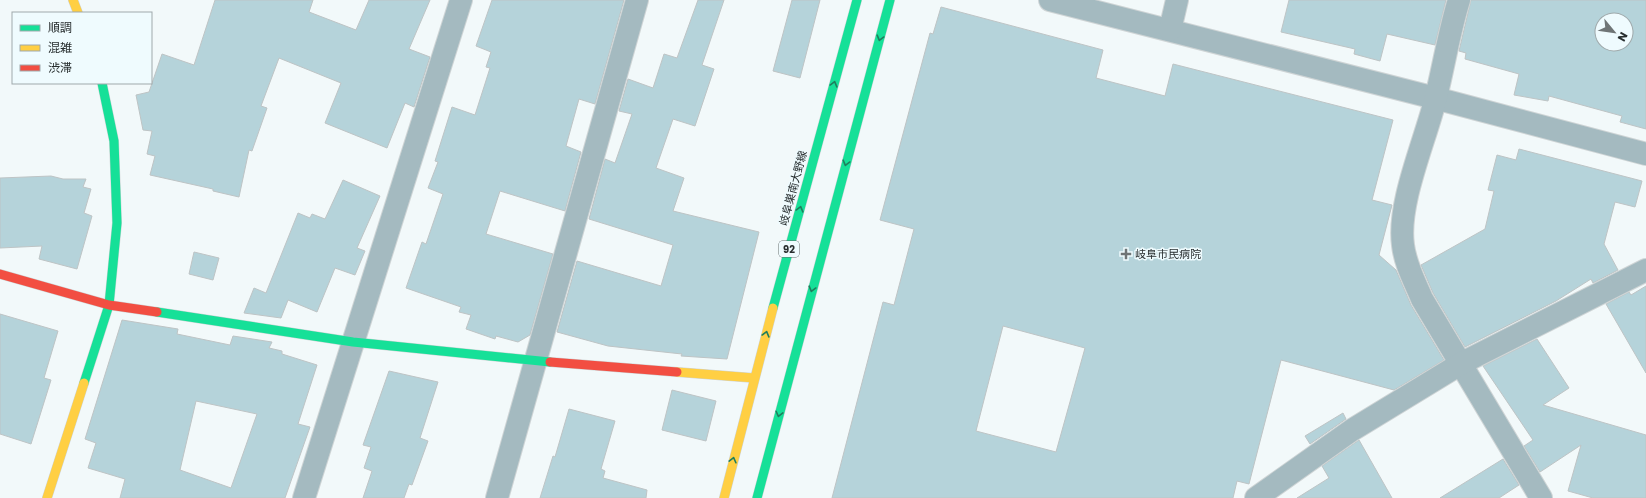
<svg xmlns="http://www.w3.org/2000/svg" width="1646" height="498" viewBox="0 0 1646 498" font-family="Poppins,'Noto Sans JP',sans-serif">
  <rect width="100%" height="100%" fill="#f2f9fa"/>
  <g fill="#b5d3da" stroke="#bec4c5" fill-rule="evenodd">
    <polygon points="215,0 313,0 309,12 356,30 369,0 430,0 409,49 430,57 414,107 405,103 387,148 325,123 341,83 279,58 261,106 267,108 252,151 249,150 239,197 213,191 213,189 150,175 155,156 147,154 152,131 143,130 136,95 149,92 162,54 194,65"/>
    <polygon points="492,0 624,0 595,104 579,99 566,146 581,152 565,211 500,191 486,234 553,254 530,335 518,342 496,336 495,339 466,329 471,315 459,312 461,307 406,288 422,242 426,244 443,194 428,188 438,162 435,161 452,107 475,115 490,68 486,67 491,52 476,46"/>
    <polygon points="698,0 724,0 702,65 714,69 695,126 673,119 656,168 684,178 673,211 759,232 727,359 681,356 682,354 608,346 557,332 577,261 661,286 673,245 589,219 605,159 615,163 632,114 619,111 628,79 653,88 664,54 677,58"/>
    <polygon points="792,0 820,0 800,78 773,71"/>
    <polygon points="1289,0 1446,0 1435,45 1387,34 1380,61 1354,54 1355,49 1281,32"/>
    <path d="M1471,0H1646V129L1620,122L1622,116L1549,96L1548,101L1514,95L1519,74L1465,59L1466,53L1459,51ZM1602,20H1626V44H1602Z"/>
    <path d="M941,7L1103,50L1096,78L1165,96L1173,64L1393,120L1372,200L1392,205L1379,255L1396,270L1411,305L1444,360L1394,390L1281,360L1249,484L1237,481L1233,498H832L883,302L894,305L914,229L880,220L930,33L933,34ZM1003,326L1085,348L1056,452L976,431Z"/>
    <polygon points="1519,149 1642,181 1635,207 1615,202 1604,244 1618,270 1593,283 1591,279 1556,301 1465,347 1433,293 1421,265 1485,229 1494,191 1488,190 1497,155 1516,160"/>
    <polygon points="51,176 63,179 86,179 83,187 91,189 84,213 92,216 77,269 39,259 42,246 0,248 0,178"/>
    <polygon points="343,180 380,196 357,248 365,251 355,275 335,268 317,312 288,300 281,318 244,313 254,288 266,293 298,213 310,218 312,214 325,219"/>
    <polygon points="194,252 219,258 213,280 189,274"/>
    <polygon points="1646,286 1646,373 1606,304 1629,292 1631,295"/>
    <polygon points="0,314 58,331 44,378 51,380 31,444 0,434"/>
    <path d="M122,320L178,329L177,334L230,345L233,336L272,342L269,348L282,351V354L317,365L298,424L310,427L285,498H120L125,479L88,468L96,443L85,439ZM196,401L257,414L231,488L180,470Z"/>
    <polygon points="1537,339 1569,388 1543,405 1646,435 1646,498 1593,498 1568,491 1581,445 1540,472 1524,446 1533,440 1483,366"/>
    <polygon points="389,371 438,382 420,438 428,441 412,485 409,484 404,498 363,498 372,471 364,468 371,447 363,445"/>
    <polygon points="672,390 716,401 706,441 662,430"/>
    <polygon points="569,409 615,421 601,469 605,471 603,478 647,490 646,498 540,498 553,456 555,457"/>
    <polygon points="1343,413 1346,419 1310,444 1305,436"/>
    <polygon points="1359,440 1392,498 1297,498 1329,478 1322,466"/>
    <polygon points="1503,459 1519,485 1499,498 1440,498"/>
  </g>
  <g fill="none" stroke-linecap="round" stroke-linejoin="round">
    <defs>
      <g id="street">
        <polyline points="1050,0 1435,98 1646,154"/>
        <path d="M1459,0C1449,32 1444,65 1436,97C1426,139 1397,203 1403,245C1405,264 1415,282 1422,299L1541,498"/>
        <polyline points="1170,30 1177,0"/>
        <polyline points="304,498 461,0"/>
        <polyline points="497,498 637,0"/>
        <polyline points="1256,498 1352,430 1462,363 1646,270"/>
      </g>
      <g id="fast">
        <polyline points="773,308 857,0"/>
        <polyline points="157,312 353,342 550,362"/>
        <polyline points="84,383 109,305 117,223 114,141 102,83"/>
        <polyline points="757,498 890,0"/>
      </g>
      <g id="slow">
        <polyline points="73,0 78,13"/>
        <polyline points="677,372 754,378"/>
        <polyline points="47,498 84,383"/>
        <polyline points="724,498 773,308"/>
      </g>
      <g id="jam">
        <polyline points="0,274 109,305 157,312"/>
        <polyline points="550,362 677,372"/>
      </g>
    </defs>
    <use href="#street" stroke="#ced4d5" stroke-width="24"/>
    <use href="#fast" stroke="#ced4d5" stroke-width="10"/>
    <use href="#slow" stroke="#ced4d5" stroke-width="10"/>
    <use href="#jam" stroke="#ced4d5" stroke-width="10"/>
    <use href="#street" stroke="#a4bac0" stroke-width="22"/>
    <use href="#fast" stroke="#16e098" stroke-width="9"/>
    <use href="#slow" stroke="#ffcf43" stroke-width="9"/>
    <use href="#jam" stroke="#f24e42" stroke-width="9"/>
  </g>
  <defs><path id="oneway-chevron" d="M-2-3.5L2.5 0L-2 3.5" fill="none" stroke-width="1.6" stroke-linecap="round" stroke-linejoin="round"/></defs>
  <g stroke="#207e5e">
    <use href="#oneway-chevron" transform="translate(880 38) rotate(105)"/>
    <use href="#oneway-chevron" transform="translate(834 84) rotate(-75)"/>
    <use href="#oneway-chevron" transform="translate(846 163) rotate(105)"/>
    <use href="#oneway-chevron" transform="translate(800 209) rotate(-75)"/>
    <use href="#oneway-chevron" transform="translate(812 289) rotate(105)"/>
    <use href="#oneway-chevron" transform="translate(766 334) rotate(-75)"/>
    <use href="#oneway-chevron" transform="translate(779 414) rotate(104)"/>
    <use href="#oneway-chevron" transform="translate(733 460) rotate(-76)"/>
  </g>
  <path fill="#6f7576" stroke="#effbfe" stroke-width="1.5" d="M1124 248h4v4h4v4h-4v4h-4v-4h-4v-4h4z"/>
  <g text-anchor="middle" stroke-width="3" stroke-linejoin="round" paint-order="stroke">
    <rect fill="#effbfe" stroke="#646c6d" stroke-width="1" x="779" y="241" width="20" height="16" rx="3"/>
    <g font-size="10" font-weight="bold" fill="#282e2f">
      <text x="789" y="253">92</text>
    </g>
    <g font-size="11" fill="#282e2f" stroke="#effbfe">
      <text transform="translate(793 188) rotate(-75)" y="4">岐阜巣南大野線</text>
    </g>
    <g font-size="11" fill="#282e2f" stroke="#effbfe" text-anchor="start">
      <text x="1135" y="258">岐阜市民病院</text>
    </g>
  </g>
  <rect x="12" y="12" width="140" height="72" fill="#effbfe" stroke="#9fa9ab"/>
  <rect x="20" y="25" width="20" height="6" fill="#16e098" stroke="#9fa9ab"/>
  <text x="48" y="32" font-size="12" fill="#282e2f">順調</text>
  <rect x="20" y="45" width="20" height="6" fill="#ffcf43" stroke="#9fa9ab"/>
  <text x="48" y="52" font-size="12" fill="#282e2f">混雑</text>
  <rect x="20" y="65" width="20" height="6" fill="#f24e42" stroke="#9fa9ab"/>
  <text x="48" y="72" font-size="12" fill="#282e2f">渋滞</text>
  <g transform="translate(1614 32) rotate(119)"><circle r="19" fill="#effbfe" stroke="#9fa9ab"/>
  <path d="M0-3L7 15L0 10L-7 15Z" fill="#6f7576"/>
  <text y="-6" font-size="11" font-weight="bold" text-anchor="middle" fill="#282e2f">N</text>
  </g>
</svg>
